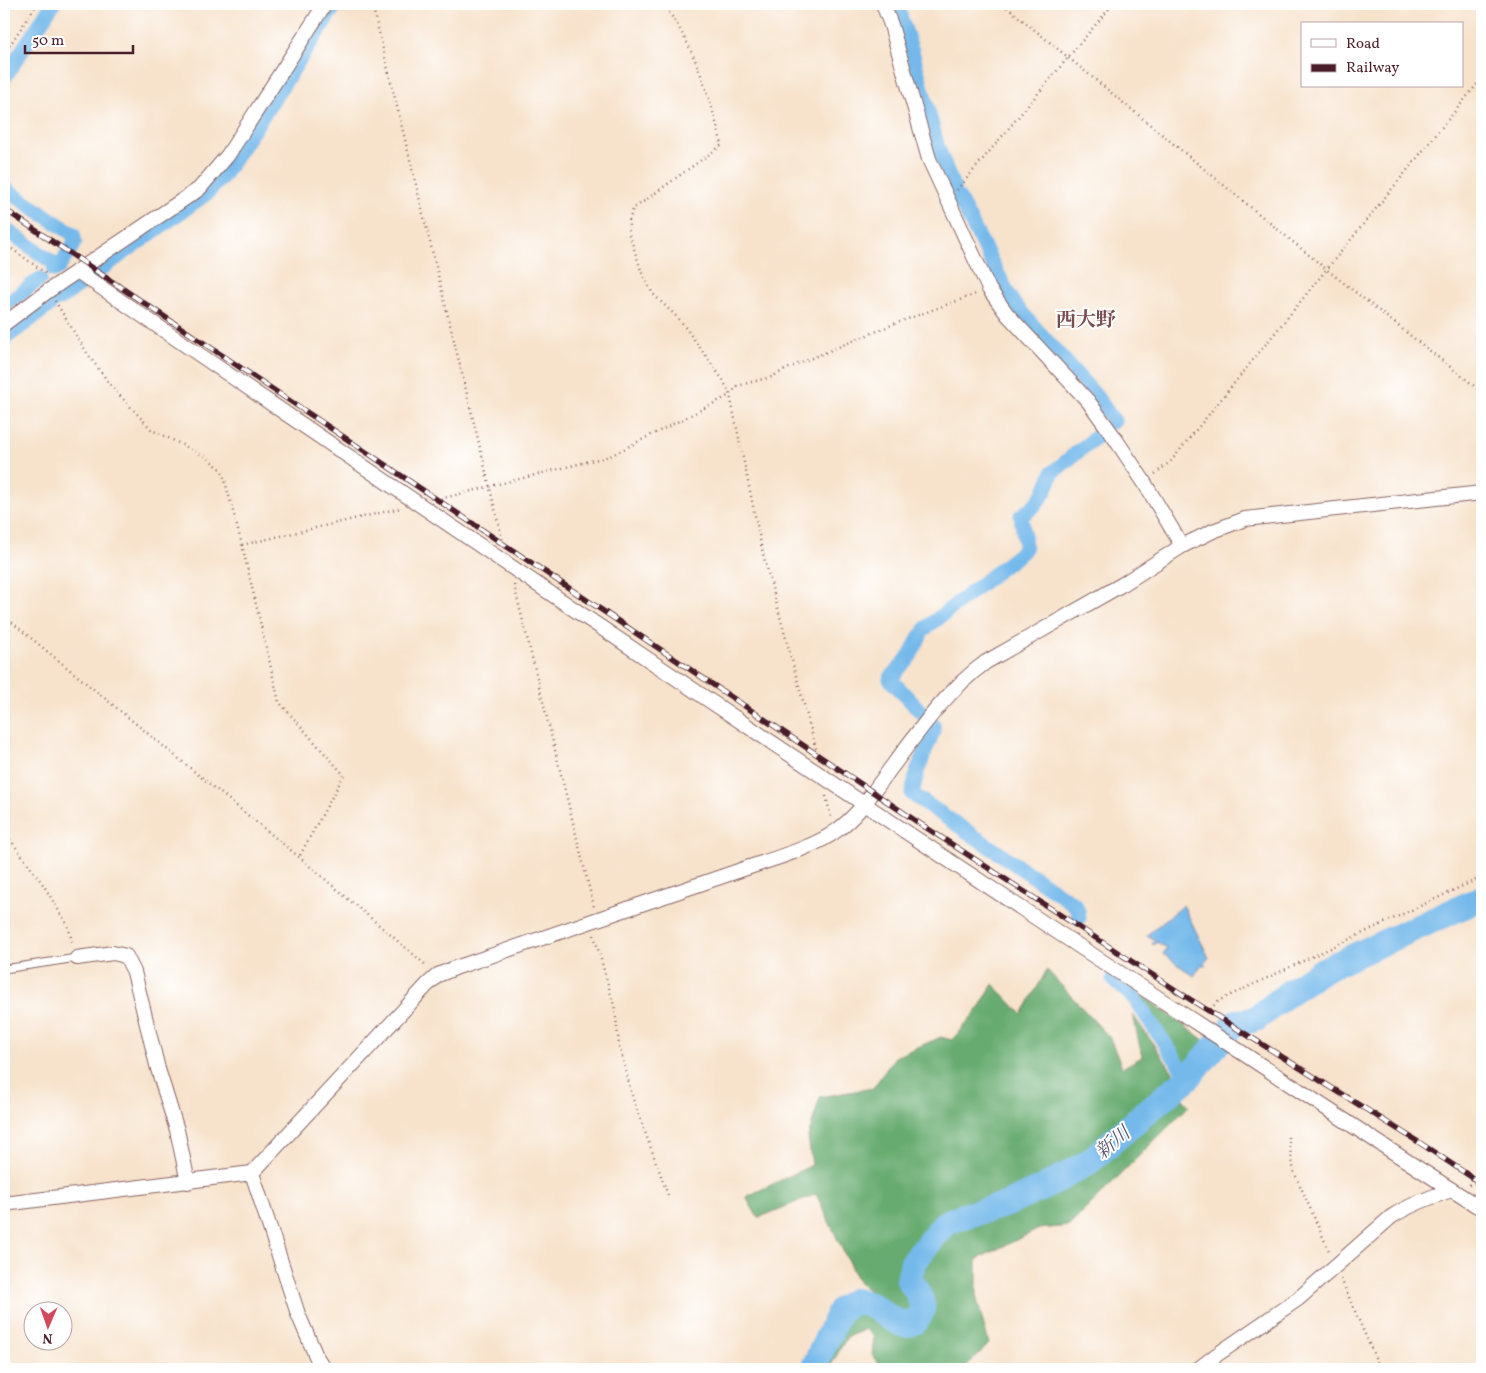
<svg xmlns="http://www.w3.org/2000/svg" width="1486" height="1373" viewBox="0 0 1486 1373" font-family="Vollkorn,'Noto Serif JP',serif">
  <rect width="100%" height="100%" fill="#fff"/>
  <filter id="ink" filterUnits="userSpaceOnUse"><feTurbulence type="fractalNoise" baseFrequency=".02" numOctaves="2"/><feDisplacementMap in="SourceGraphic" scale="10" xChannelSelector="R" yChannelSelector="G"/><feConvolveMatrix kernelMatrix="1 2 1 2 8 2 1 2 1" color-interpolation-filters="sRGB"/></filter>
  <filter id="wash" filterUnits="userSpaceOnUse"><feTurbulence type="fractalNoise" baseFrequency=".0096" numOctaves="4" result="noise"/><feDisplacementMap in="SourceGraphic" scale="20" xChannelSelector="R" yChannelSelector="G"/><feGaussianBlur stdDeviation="1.12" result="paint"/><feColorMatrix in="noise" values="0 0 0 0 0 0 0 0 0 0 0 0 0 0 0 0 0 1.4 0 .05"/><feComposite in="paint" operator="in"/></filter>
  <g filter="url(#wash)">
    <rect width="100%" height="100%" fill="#f7e2cb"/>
    <g fill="#67ab6f" stroke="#58654d">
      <polygon points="1047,970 1110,1038 1122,1068 1142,1057 1133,1015 1174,1074 1131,1113 1074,1159 1035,1181 991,1199 937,1217 907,1255 901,1271 904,1292 912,1303 907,1315 894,1311 858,1282 816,1194 758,1218 746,1197 812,1165 808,1137 820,1097 873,1088 895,1057 941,1037 952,1040 979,1008 993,984 1022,1014"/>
      <polygon points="1136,991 1208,1043 1187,1066 1187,1065"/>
      <path d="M1178,1093L1189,1106L1069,1226L1039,1229L977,1259V1300L989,1344L963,1369H882L872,1355L874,1337L866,1329L847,1337L830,1367L826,1355L841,1321L855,1309L905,1330L922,1320C927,1302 923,1292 914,1275L921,1259L948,1230L1061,1188L1105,1156Z"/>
    </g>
    <polygon fill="#75b9eb" stroke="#606c8b" points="1183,905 1209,958 1205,962 1206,964 1205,966 1202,964 1194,976 1163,954 1167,948 1157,942 1154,945 1152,944 1155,940 1147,935"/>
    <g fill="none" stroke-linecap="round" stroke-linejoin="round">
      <g stroke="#75b9eb" stroke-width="15">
        <polyline points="896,4 912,51 938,148 954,189"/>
        <polyline points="4,78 53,4"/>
        <polyline points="4,188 73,234 75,242 59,267 54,270"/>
        <polyline points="958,197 1013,303 1095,395 1114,421 1113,422"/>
        <polyline points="4,228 59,267"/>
        <polyline points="93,275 206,194 223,176 336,4"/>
        <polyline points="60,299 79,285"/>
        <polyline points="4,306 40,279"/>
        <polyline points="4,339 50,305"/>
        <polyline points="926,628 1023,551 1025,545 1021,516 1034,506 1044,493 1053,472 1101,433"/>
        <polyline points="920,636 910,656 890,679 922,713"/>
        <polyline points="933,725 933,731 917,772 912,794 1074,904 1078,911 1079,918"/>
        <polyline points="1113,979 1134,998 1188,1078"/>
      </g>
      <path stroke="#75b9eb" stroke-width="26" d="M813,1369L840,1310L854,1301C859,1302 865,1303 870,1305C884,1311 906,1338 920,1315C927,1304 916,1290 909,1280L913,1262L944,1224L960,1217L1005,1205L1049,1185L1089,1162L1139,1118L1188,1078L1236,1022L1249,1021L1257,1018L1291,991L1325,969L1482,898"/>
    </g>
  </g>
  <g filter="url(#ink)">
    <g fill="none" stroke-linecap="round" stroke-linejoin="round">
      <defs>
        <polyline id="service" points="4,969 77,958"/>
        <g id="minor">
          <polyline points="883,4 891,25 929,159 989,289 1007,314 1088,401 1112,434 1144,482 1182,546"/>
          <path d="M77,271C453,528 830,785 1212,1033C1302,1092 1391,1152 1482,1209"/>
          <polyline points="4,324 48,291 199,189 228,155 325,4"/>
          <polyline points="77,958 113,953 126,956 134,972 158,1069 177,1130 188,1182"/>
          <polyline points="252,1173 298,1314 316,1356 324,1369"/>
          <path d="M4,1204L252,1173L427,985L438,975L455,968C549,935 644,904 738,871C766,861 814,848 836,831C858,816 873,792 888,772C917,733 947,690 986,662L1123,584L1182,546L1213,531L1245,519L1482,493"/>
          <path d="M1198,1369L1215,1356L1298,1299L1391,1217C1411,1204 1430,1197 1452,1190"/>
        </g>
      </defs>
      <use href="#service" stroke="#876363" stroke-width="9"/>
      <use href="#minor" stroke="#876363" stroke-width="16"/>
      <g stroke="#876363" stroke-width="2.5" stroke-dasharray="1 4" stroke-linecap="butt">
        <polyline points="372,4 504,546"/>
        <path d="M663,4C695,46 709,95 722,145L633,209L629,221V234L643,276L653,294L680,320L723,380L730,395L763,554L818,756"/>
        <polyline points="1003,4 1326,269 1482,392"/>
        <polyline points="4,54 37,4"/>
        <polyline points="957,190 1113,4"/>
        <polyline points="4,243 48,275"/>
        <polyline points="55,301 87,353 112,387 152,430 205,456 222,470 242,545 279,702 344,775 299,857"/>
        <polyline points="1155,474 1171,461 1482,78"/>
        <polyline points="436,500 610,456 730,395 737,386 771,377 795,365 894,324 976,294"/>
        <polyline points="242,545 401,508"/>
        <polyline points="514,585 594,907"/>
        <polyline points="4,616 299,857 427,966"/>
        <polyline points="826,796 831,817"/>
        <polyline points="4,831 44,886 68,926 73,945"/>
        <polyline points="594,935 615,1009 619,1045 633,1099 668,1195"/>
        <polyline points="1206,1012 1220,1000 1482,877"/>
        <polyline points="1288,1137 1294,1172 1330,1253"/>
        <polyline points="1469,1185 1482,1182"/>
        <polyline points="1341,1279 1380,1369"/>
      </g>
      <use href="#service" stroke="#fff" stroke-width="7"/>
      <use href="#minor" stroke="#fff" stroke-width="14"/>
      <defs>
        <polyline id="rail" points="4,209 916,821 1188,998 1420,1143 1482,1184"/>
      </defs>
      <use href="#rail" stroke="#4a1f2b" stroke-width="5.5"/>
      <use href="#rail" stroke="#fff" stroke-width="4" stroke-dasharray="11" stroke-linecap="butt"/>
    </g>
  </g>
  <g text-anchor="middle" stroke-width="4" stroke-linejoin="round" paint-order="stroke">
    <g font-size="19" font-style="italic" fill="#59556e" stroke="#fff">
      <text transform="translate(1112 1142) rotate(-40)" y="7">新川</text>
    </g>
    <g font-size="20" font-weight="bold" fill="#7a4d4e" stroke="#fff">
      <text x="1086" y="326">西大野</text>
    </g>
  </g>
  <rect width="1486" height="1373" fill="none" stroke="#fff" stroke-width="20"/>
  <rect x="1301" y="22" width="162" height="65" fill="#ffffff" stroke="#b7a5aa"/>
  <rect x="1311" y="39" width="25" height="8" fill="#ffffff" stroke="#b7a5aa"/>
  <text x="1346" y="48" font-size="15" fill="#4a1f2b">Road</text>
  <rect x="1311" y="64" width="25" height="8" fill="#4a1f2b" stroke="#b7a5aa"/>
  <text x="1346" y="72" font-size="15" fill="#4a1f2b">Railway</text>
  <g transform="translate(48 1326) rotate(182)"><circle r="24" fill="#ffffff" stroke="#b7a5aa"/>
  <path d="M0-4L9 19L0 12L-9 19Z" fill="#d1495b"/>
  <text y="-8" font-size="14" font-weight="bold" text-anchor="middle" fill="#4a1f2b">N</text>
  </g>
  <path d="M25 45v8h108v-8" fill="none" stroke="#4a1f2b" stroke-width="2.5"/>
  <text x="32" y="45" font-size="15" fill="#4a1f2b" stroke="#ffffff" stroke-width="4" paint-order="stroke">50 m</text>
</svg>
